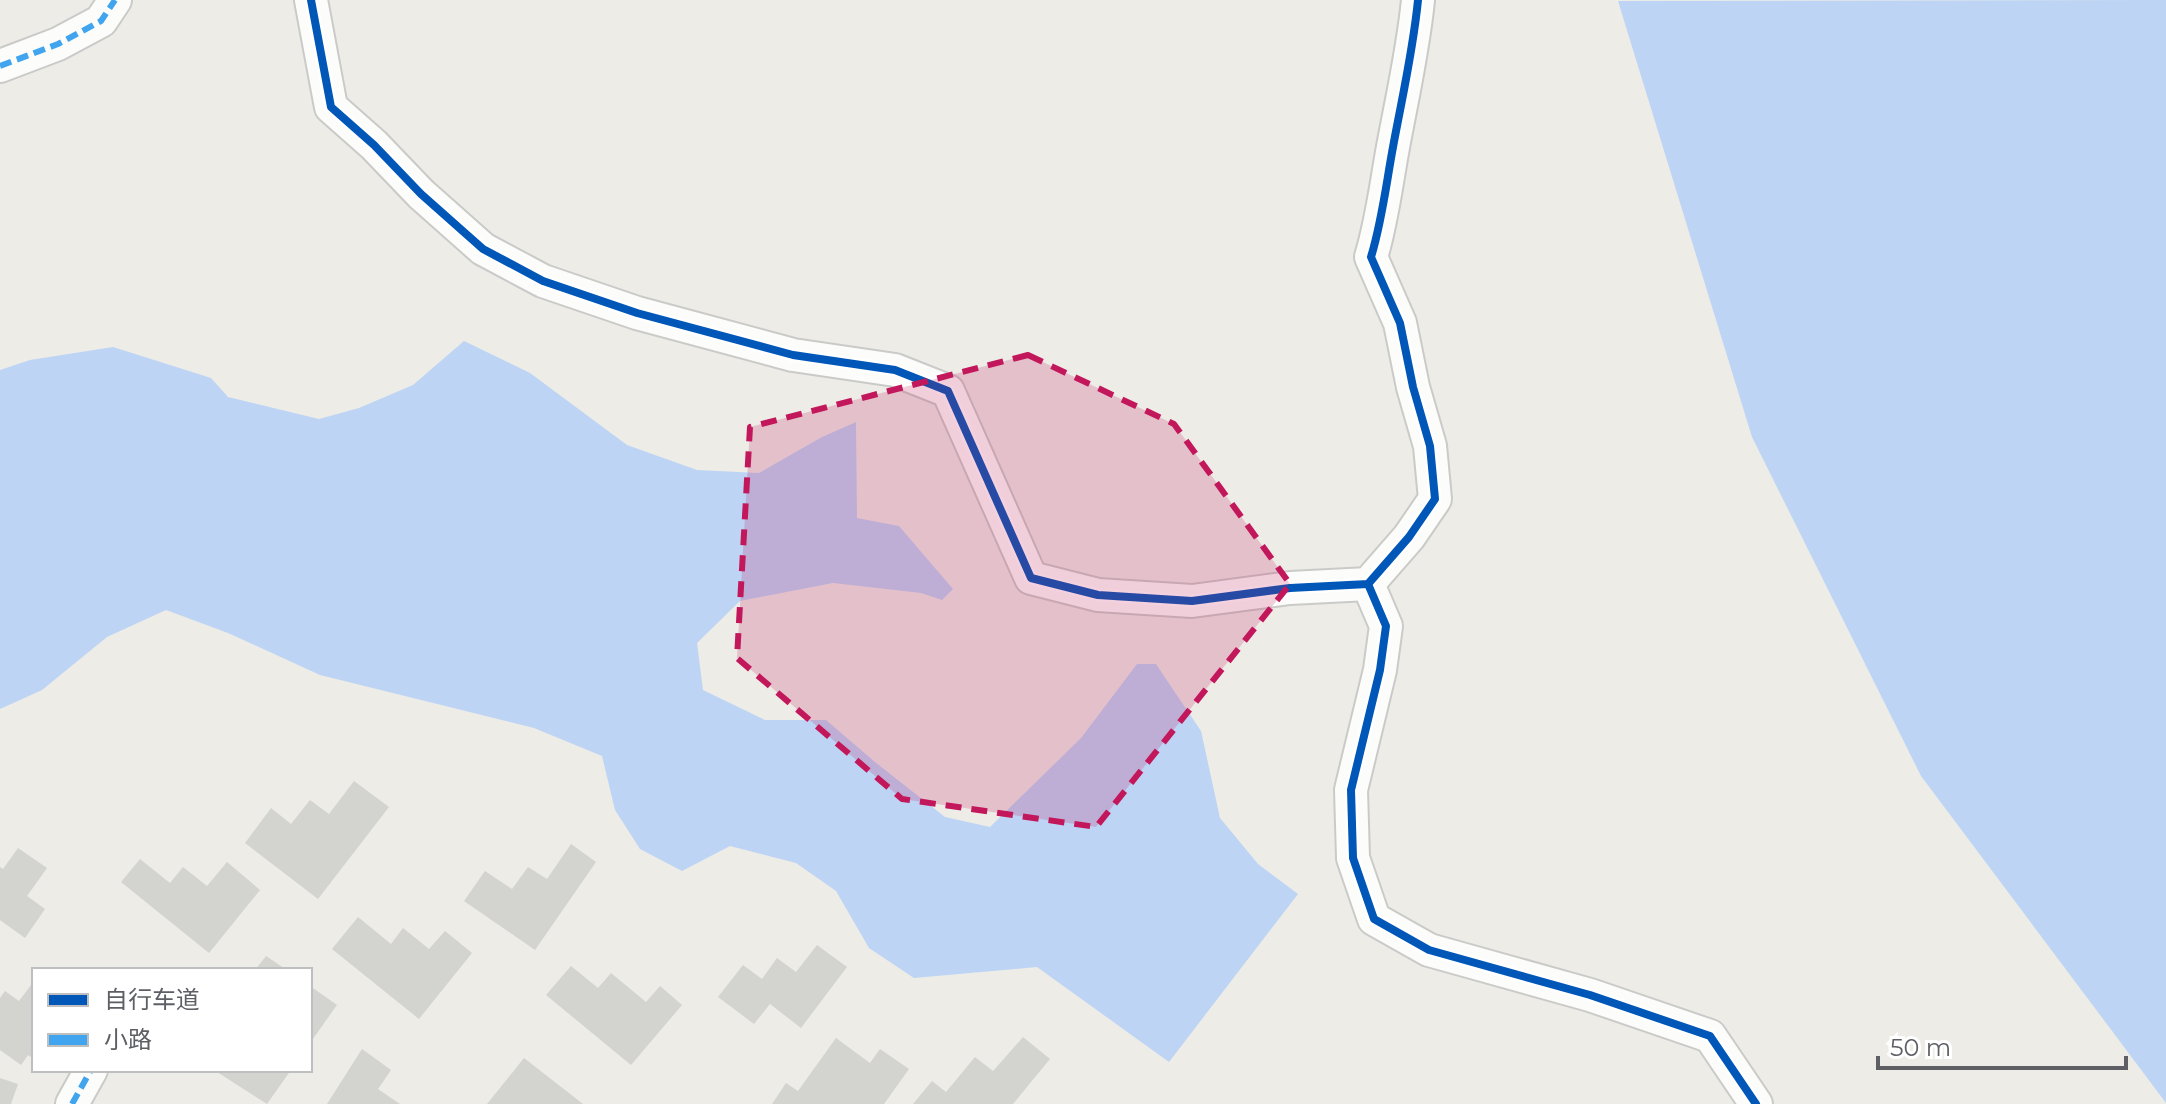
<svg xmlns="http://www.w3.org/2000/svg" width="2166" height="1104" viewBox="0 0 2166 1104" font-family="Montserrat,'Noto Sans SC',sans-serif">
  <rect width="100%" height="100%" fill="#edece7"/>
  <g fill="#bdd4f5">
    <polygon points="2166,0 2166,1103 1921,776 1752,437 1618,1"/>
    <polygon points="464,341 530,373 627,445 697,470 759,473 822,437 856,422 857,518 899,526 953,589 942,600 921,593 833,583 740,601 697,643 703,690 765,720 826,720 875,762 945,817 990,827 1081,738 1137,664 1156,664 1201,731 1220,818 1258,864 1298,894 1169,1062 1037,967 914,978 869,948 836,891 796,863 730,846 682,871 640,849 615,810 602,756 534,728 320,675 228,633 166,610 107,637 42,690 0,709 0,370 30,360 113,347 211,378 228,397 319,419 359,408 413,385"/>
  </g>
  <g fill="#d3d3d0">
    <polygon points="354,781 389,807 318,899 245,843 271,808 291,824 310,800 329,814"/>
    <polygon points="571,844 596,862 535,950 464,901 485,871 512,889 528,867 547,879"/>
    <polygon points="18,848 47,868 27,896 45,909 25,938 0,920 0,867 3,869"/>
    <polygon points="140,859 170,883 183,867 207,886 227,862 260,890 209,953 121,882"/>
    <polygon points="358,917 391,944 403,928 429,949 445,931 472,953 419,1019 332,949"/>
    <polygon points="817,945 847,967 801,1028 770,1004 754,1024 718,997 743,965 762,979 777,958 796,972"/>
    <polygon points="266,956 287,970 255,970"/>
    <polygon points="571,966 598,988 611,973 646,1002 660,986 682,1005 631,1065 546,995"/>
    <polygon points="34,981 34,1059 28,1055 21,1065 0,1050 0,998 5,991 19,1001"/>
    <polygon points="310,986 337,1005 310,1043"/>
    <polygon points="1023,1037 1050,1059 1013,1104 913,1104 932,1081 946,1092 975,1057 993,1071"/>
    <polygon points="836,1038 870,1063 880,1049 909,1069 884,1104 772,1104 786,1083 798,1091"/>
    <polygon points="362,1049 391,1070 378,1089 400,1104 327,1104"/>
    <polygon points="524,1058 583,1104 487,1104"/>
    <polygon points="214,1070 291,1070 267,1104"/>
    <polygon points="0,1078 18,1084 11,1104 0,1104"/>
  </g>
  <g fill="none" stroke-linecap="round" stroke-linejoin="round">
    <defs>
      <g id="street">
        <path d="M311,0L331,107L374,145L421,194L483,249L543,281L637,313L793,355L895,370L948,391L1031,578L1098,595L1192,601L1290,588L1368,584L1409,537L1435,499L1430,446L1413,387L1400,323L1371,257C1382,221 1386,185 1393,147C1402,98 1413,51 1418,0"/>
        <polyline points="0,66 58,44 101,21 115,0"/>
        <polyline points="1368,584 1386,626 1380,670 1351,790 1353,858 1374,919 1429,950 1590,995 1710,1036 1756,1104"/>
        <polyline points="72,1104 91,1070"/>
      </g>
    </defs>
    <use href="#street" stroke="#cacac9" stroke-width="36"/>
    <use href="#street" stroke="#fcfcfb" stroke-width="32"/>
    <g stroke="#40a5ee" stroke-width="6" stroke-dasharray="12 6" stroke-linecap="butt">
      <polyline points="0,66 58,44 101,21 115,0"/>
      <polyline points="72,1104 91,1070"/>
    </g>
    <defs>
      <g id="cycleway">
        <path d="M311,0L331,107L374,145L421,194L483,249L543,281L637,313L793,355L895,370L948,391L1031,578L1098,595L1192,601L1290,588L1368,584L1409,537L1435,499L1430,446L1413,387L1400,323L1371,257C1382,221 1386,185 1393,147C1402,98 1413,51 1418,0"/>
        <polyline points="1368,584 1386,626 1380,670 1351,790 1353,858 1374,919 1429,950 1590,995 1710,1036 1756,1104"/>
      </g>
    </defs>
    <use href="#cycleway" stroke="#fff" stroke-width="13"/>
    <use href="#cycleway" stroke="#0057b8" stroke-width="8"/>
  </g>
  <path fill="#c2185b" fill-opacity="0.2" stroke="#c2185b" stroke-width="6" stroke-dasharray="16 10" stroke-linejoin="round" d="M1028,355L1174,424L1290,584L1096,827L902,799L737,658L750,427Z"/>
  <rect x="32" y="968" width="280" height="104" fill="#ffffff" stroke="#bebfc1" stroke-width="2"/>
  <rect x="48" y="994" width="40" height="12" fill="#0057b8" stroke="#bebfc1" stroke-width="2"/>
  <text x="104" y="1008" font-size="24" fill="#5d5f65">自行车道</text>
  <rect x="48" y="1034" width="40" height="12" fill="#40a5ee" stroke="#bebfc1" stroke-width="2"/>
  <text x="104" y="1048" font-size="24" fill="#5d5f65">小路</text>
  <path d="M1878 1056v12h248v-12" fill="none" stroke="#5d5f65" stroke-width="4"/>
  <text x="1890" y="1056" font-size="24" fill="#5d5f65" stroke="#ffffff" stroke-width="6" paint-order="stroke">50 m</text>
</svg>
